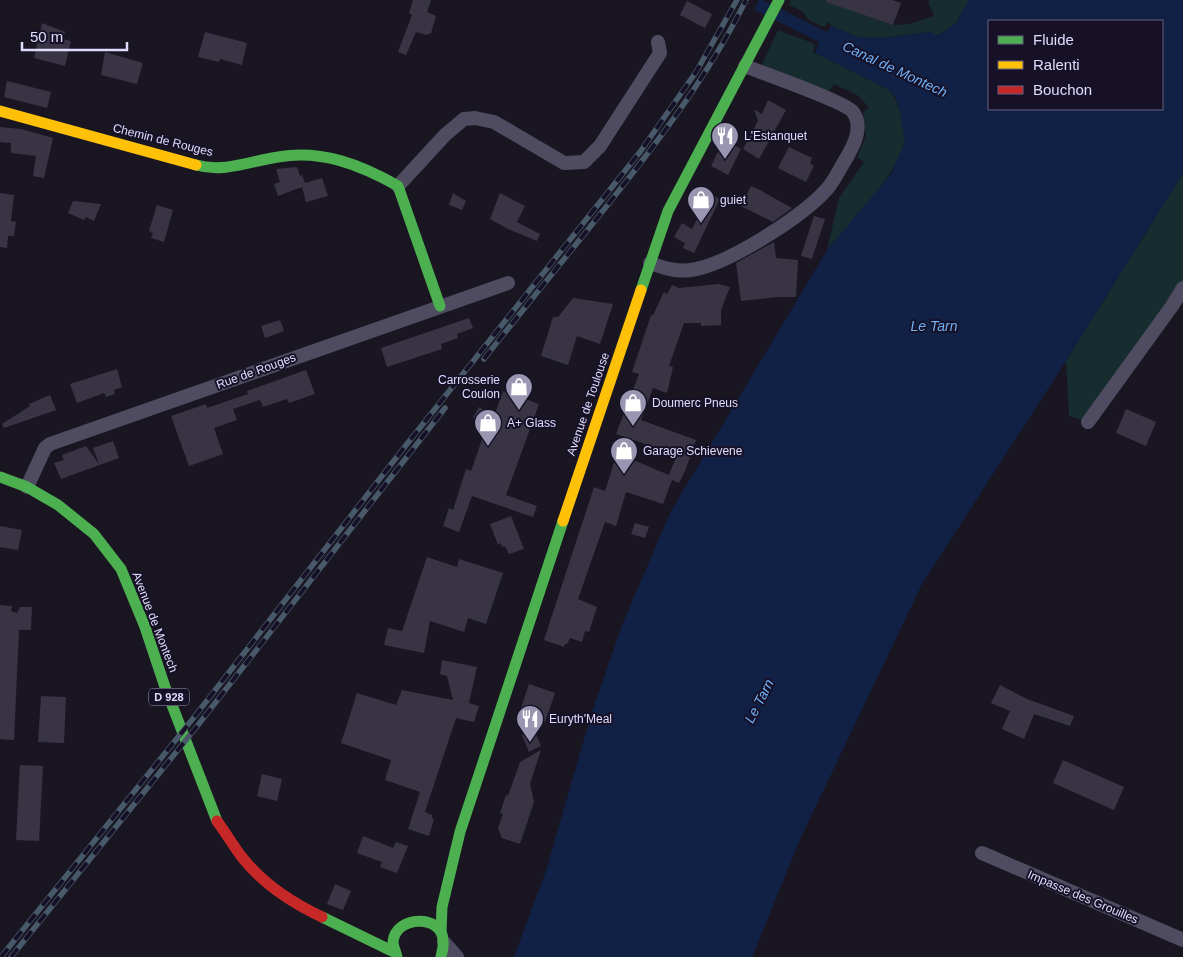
<svg xmlns="http://www.w3.org/2000/svg" width="1183" height="957" viewBox="0 0 1183 957" font-family="Arial,sans-serif">
  <rect width="100%" height="100%" fill="#191622"/>
  <g fill="#162c2f">
    <polygon points="791,0 847,0 845,8 893,25 909,24 934,16 928,2 930,0 969,0 956,23 937,36 929,32 883,38 858,37 831,26 828,22 824,27 809,20 802,11 789,5"/>
    <path d="M778,30C791,36 803,38 815,45L813,54L815,53L889,90C898,100 908,131 904,144C892,182 853,219 827,250L839,198L864,162L857,157L866,136L863,113L869,107L857,95L834,84L827,95L761,67Z"/>
    <polygon points="1183,173 1183,288 1088,422 1069,416 1066,361"/>
  </g>
  <path fill="#112145" fill-rule="evenodd" d="M735,0H763L827,32L831,26L858,37L883,38L930,32L938,36L956,23L969,0H1183V173L1066,361L922,584L802,835L752,957H514L546,871L591,715L622,625L671,511L827,250L891,174L905,142L899,107L895,97L889,90L815,53L819,42ZM989,21H1162V109H989Z"/>
  <polygon fill="#191622" points="733,0 759,0 753,12 734,2"/>
  <g fill="#393444">
    <polygon points="413,0 431,0 427,12 436,16 431,33 426,35 416,32 406,55 398,52 412,15 409,13"/>
    <polygon points="827,0 892,0 901,3 893,25 826,2"/>
    <polygon points="687,1 712,14 705,28 680,15"/>
    <polygon points="42,23 65,32 63,39 71,41 65,66 34,58"/>
    <polygon points="205,32 247,43 242,65 220,59 219,62 198,57"/>
    <polygon points="105,52 143,63 137,84 101,75"/>
    <polygon points="7,81 51,92 47,108 4,97"/>
    <polygon points="768,100 786,110 759,159 743,149 758,121 754,109 762,114"/>
    <polygon points="0,127 21,129 53,138 44,178 33,176 36,156 11,153 11,143 0,142"/>
    <polygon points="724,139 741,149 728,175 711,166"/>
    <polygon points="789,147 812,158 810,163 814,166 806,182 778,168"/>
    <polygon points="297,167 300,176 302,175 305,183 322,178 328,196 306,202 302,187 278,196 274,184 280,182 276,169"/>
    <polygon points="751,186 760,190 792,208 773,222 741,206"/>
    <polygon points="0,193 14,195 11,221 16,222 14,236 8,236 7,248 0,247"/>
    <polygon points="453,193 466,201 462,210 449,205"/>
    <polygon points="500,193 525,206 517,222 540,234 537,241 508,229 490,219"/>
    <polygon points="710,194 720,199 694,253 683,248 685,243 674,237 682,223 692,229"/>
    <polygon points="73,201 101,204 94,221 86,217 84,220 68,213"/>
    <polygon points="157,205 173,210 164,242 151,238 153,233 149,231"/>
    <polygon points="814,216 825,219 812,259 801,256"/>
    <polygon points="774,242 776,258 798,260 796,297 779,297 741,301 736,263"/>
    <polygon points="719,284 730,287 721,310 721,325 701,326 701,323 684,323 669,366 673,367 667,393 653,388 641,420 696,440 685,471 679,483 672,480 663,504 626,492 616,526 605,522 578,599 597,607 589,632 585,631 582,642 570,638 567,644 565,644 564,647 544,640 594,487 605,491 617,453 669,475 677,455 616,434 639,374 632,372 651,315 653,315 664,292 667,294 672,285 679,288"/>
    <polygon points="573,298 613,304 600,344 577,336 568,365 541,356 553,317 558,317"/>
    <polygon points="469,318 473,328 457,334 458,338 441,344 442,349 387,367 381,348"/>
    <polygon points="280,320 284,331 265,338 261,326"/>
    <polygon points="117,369 122,387 114,390 115,394 106,397 104,393 77,403 70,384"/>
    <polygon points="306,370 315,394 289,403 287,399 263,407 260,400 233,409 237,420 214,428 223,454 189,466 171,416 206,404 207,408 248,394 247,391"/>
    <polygon points="503,391 539,404 506,495 537,506 533,517 472,496 459,532 443,526 449,508 453,510 466,469 471,471 487,425 473,417 479,407 494,417"/>
    <polygon points="50,395 56,410 4,428 2,424 30,406 29,404"/>
    <polygon points="1126,409 1156,422 1146,446 1116,433"/>
    <polygon points="113,441 119,458 61,479 54,463 64,460 62,455 86,446 99,464 93,448"/>
    <polygon points="511,516 524,549 509,554 505,546 502,547 501,543 498,545 490,524"/>
    <polygon points="635,523 649,527 645,538 631,534"/>
    <polygon points="0,526 22,530 18,550 0,547"/>
    <polygon points="427,557 457,567 459,559 503,573 486,624 468,618 464,632 430,621 424,653 384,645 388,628 402,631"/>
    <polygon points="0,605 12,606 11,611 17,613 20,607 32,607 31,630 19,630 14,740 0,739"/>
    <polygon points="442,660 477,667 469,703 479,706 474,722 456,718 425,812 432,815 432,818 434,819 429,836 408,829 420,792 385,780 391,760 341,743 357,693 396,705 402,690 453,700 447,676 440,674"/>
    <polygon points="529,684 555,693 545,722 519,714"/>
    <polygon points="1000,685 1027,699 1074,716 1070,726 1034,714 1024,739 1002,729 1010,711 991,703"/>
    <polygon points="41,696 66,697 64,743 38,742"/>
    <polygon points="534,730 541,746 529,752 522,735"/>
    <polygon points="541,750 530,784 534,802 520,844 502,838 498,828 503,814 500,813 506,795 508,796 520,762"/>
    <polygon points="1063,760 1124,787 1114,810 1053,783"/>
    <polygon points="20,765 43,766 39,841 16,840"/>
    <polygon points="262,774 282,779 277,801 257,796"/>
    <polygon points="363,836 393,848 396,842 408,846 397,873 380,867 382,862 357,853"/>
    <polygon points="335,884 351,891 343,910 327,904"/>
  </g>
  <g fill="none" stroke-linecap="round" stroke-linejoin="round">
    <g stroke="#4f4c62" stroke-width="14">
      <polyline points="398,186 445,135 464,119 475,118 494,122 564,163 584,162 600,146 660,53 658,42"/>
      <path d="M650,263C664,268 676,272 691,270C727,265 802,217 827,189C835,180 840,168 847,157C855,143 863,126 853,112C846,102 762,73 745,66"/>
      <polyline points="1088,422 1172,306 1183,288"/>
      <polyline points="27,487 45,448 50,444 508,283"/>
      <polyline points="982,853 1183,940"/>
      <polyline points="444,942 457,957"/>
    </g>
    <g stroke="#4caf50" stroke-width="11">
      <path d="M196,165C224,173 251,161 278,157C321,149 361,165 398,186L440,306"/>
      <polyline points="641,290 668,211 779,0"/>
      <polyline points="0,477 27,487 58,505 94,534 121,569 145,627 165,687 217,821"/>
      <polyline points="322,917 394,952"/>
      <polyline points="441,932 442,907 460,832 563,521"/>
      <path d="M397,957C396,952 393,946 393,942C395,915 443,914 443,941C444,946 442,952 441,957"/>
    </g>
    <g stroke="#ffc107" stroke-width="11">
      <polyline points="0,111 196,165"/>
      <polyline points="563,521 641,290"/>
    </g>
    <path stroke="#c62828" stroke-width="11" d="M217,821C225,832 233,845 241,856C262,883 292,903 322,917"/>
    <defs>
      <g id="rail">
        <path d="M484,359C520,313 557,268 594,222C650,152 706,81 746,0"/>
        <polyline points="1,957 195,716 403,449 640,152 696,72 737,0"/>
        <polyline points="11,957 198,725 445,408"/>
      </g>
    </defs>
    <use href="#rail" stroke="#48596a" stroke-width="5.5"/>
    <use href="#rail" stroke="#161127" stroke-width="4" stroke-dasharray="11" stroke-linecap="butt"/>
  </g>
  <defs>
    <symbol id="restaurant-pin" viewBox="-11 -11 22 30"><path d="M0 17L-7.5 6A9.5 9.5 0 1 1 7.5 6Z" fill="#9a95b0" stroke="#161127"/><path d="M-5-6h1v4h1v-4h1v4h1v-4h1v5L-1.5 .5V6h-2V.5L-5-1ZM5-6V6H3V1.5H1.5Q1.5-4 5-6Z" fill="#fff"/></symbol>
    <symbol id="shop-pin" viewBox="-11 -11 22 30"><path d="M0 17L-7.5 6A9.5 9.5 0 1 1 7.5 6Z" fill="#9a95b0" stroke="#161127"/><path d="M-5-2.5h2.3a2.7 3.5 0 0 1 5.4 0H5L5.5 6h-11ZM-1.5-2.5h3a1.5 2.3 0 0 0-3 0Z" fill="#fff"/></symbol>
  </defs>
  <g fill-rule="evenodd">
    <use href="#restaurant-pin" x="709" y="120" width="32" height="43"/>
    <use href="#shop-pin" x="685" y="184" width="32" height="43"/>
    <use href="#shop-pin" x="503" y="371" width="32" height="43"/>
    <use href="#shop-pin" x="617" y="387" width="32" height="43"/>
    <use href="#shop-pin" x="472" y="407" width="32" height="43"/>
    <use href="#shop-pin" x="608" y="435" width="32" height="43"/>
    <use href="#restaurant-pin" x="514" y="703" width="32" height="43"/>
  </g>
  <g text-anchor="middle" stroke-width="4" stroke-linejoin="round" paint-order="stroke">
    <rect fill="#161127" stroke="#a39ebd" stroke-width="1" x="149" y="688.5" width="40" height="17" rx="4"/>
    <g font-size="11" font-weight="bold" fill="#e0dafd">
      <text x="169" y="701">D 928</text>
    </g>
    <g font-size="12" fill="#e0dafd" stroke="#161127" text-anchor="start">
      <text x="744" y="140">L'Estanquet</text>
      <text x="720" y="204">guiet</text>
      <text x="500" y="384" text-anchor="end">Carrosserie<tspan x="500" dy="14">Coulon</tspan></text>
      <text x="652" y="407">Doumerc Pneus</text>
      <text x="507" y="427">A+ Glass</text>
      <text x="643" y="455">Garage Schievene</text>
      <text x="549" y="723">Euryth'Meal</text>
    </g>
    <g font-size="12" fill="#e0dafd" stroke="#161127">
      <text transform="translate(163 140) rotate(14)" y="4">Chemin de Rouges</text>
      <text transform="translate(256 371) rotate(-20)" y="4">Rue de Rouges</text>
      <text transform="translate(588 404) rotate(-71)" y="4">Avenue de Toulouse</text>
      <text transform="translate(155 622) rotate(69)" y="4">Avenue de Montech</text>
      <text transform="translate(1083 897) rotate(23)" y="4">Impasse des Grouilles</text>
    </g>
    <g font-size="14" font-style="italic" fill="#6eb0f7" stroke="#161127">
      <text transform="translate(895 69) rotate(25)" y="5">Canal de Montech</text>
      <text x="934" y="331">Le Tarn</text>
      <text transform="translate(759 701) rotate(-63)" y="5">Le Tarn</text>
    </g>
  </g>
  <rect x="988" y="20" width="175" height="90" fill="#161127" stroke="#67617d"/>
  <rect x="998" y="36" width="25" height="8" fill="#4caf50" stroke="#67617d"/>
  <text x="1033" y="45" font-size="15" fill="#e0dafd">Fluide</text>
  <rect x="998" y="61" width="25" height="8" fill="#ffc107" stroke="#67617d"/>
  <text x="1033" y="70" font-size="15" fill="#e0dafd">Ralenti</text>
  <rect x="998" y="86" width="25" height="8" fill="#c62828" stroke="#67617d"/>
  <text x="1033" y="95" font-size="15" fill="#e0dafd">Bouchon</text>
  <path d="M22 42v8h105v-8" fill="none" stroke="#e0dafd" stroke-width="2.5"/>
  <text x="30" y="42" font-size="15" fill="#e0dafd" stroke="#161127" stroke-width="4" paint-order="stroke">50 m</text>
</svg>
